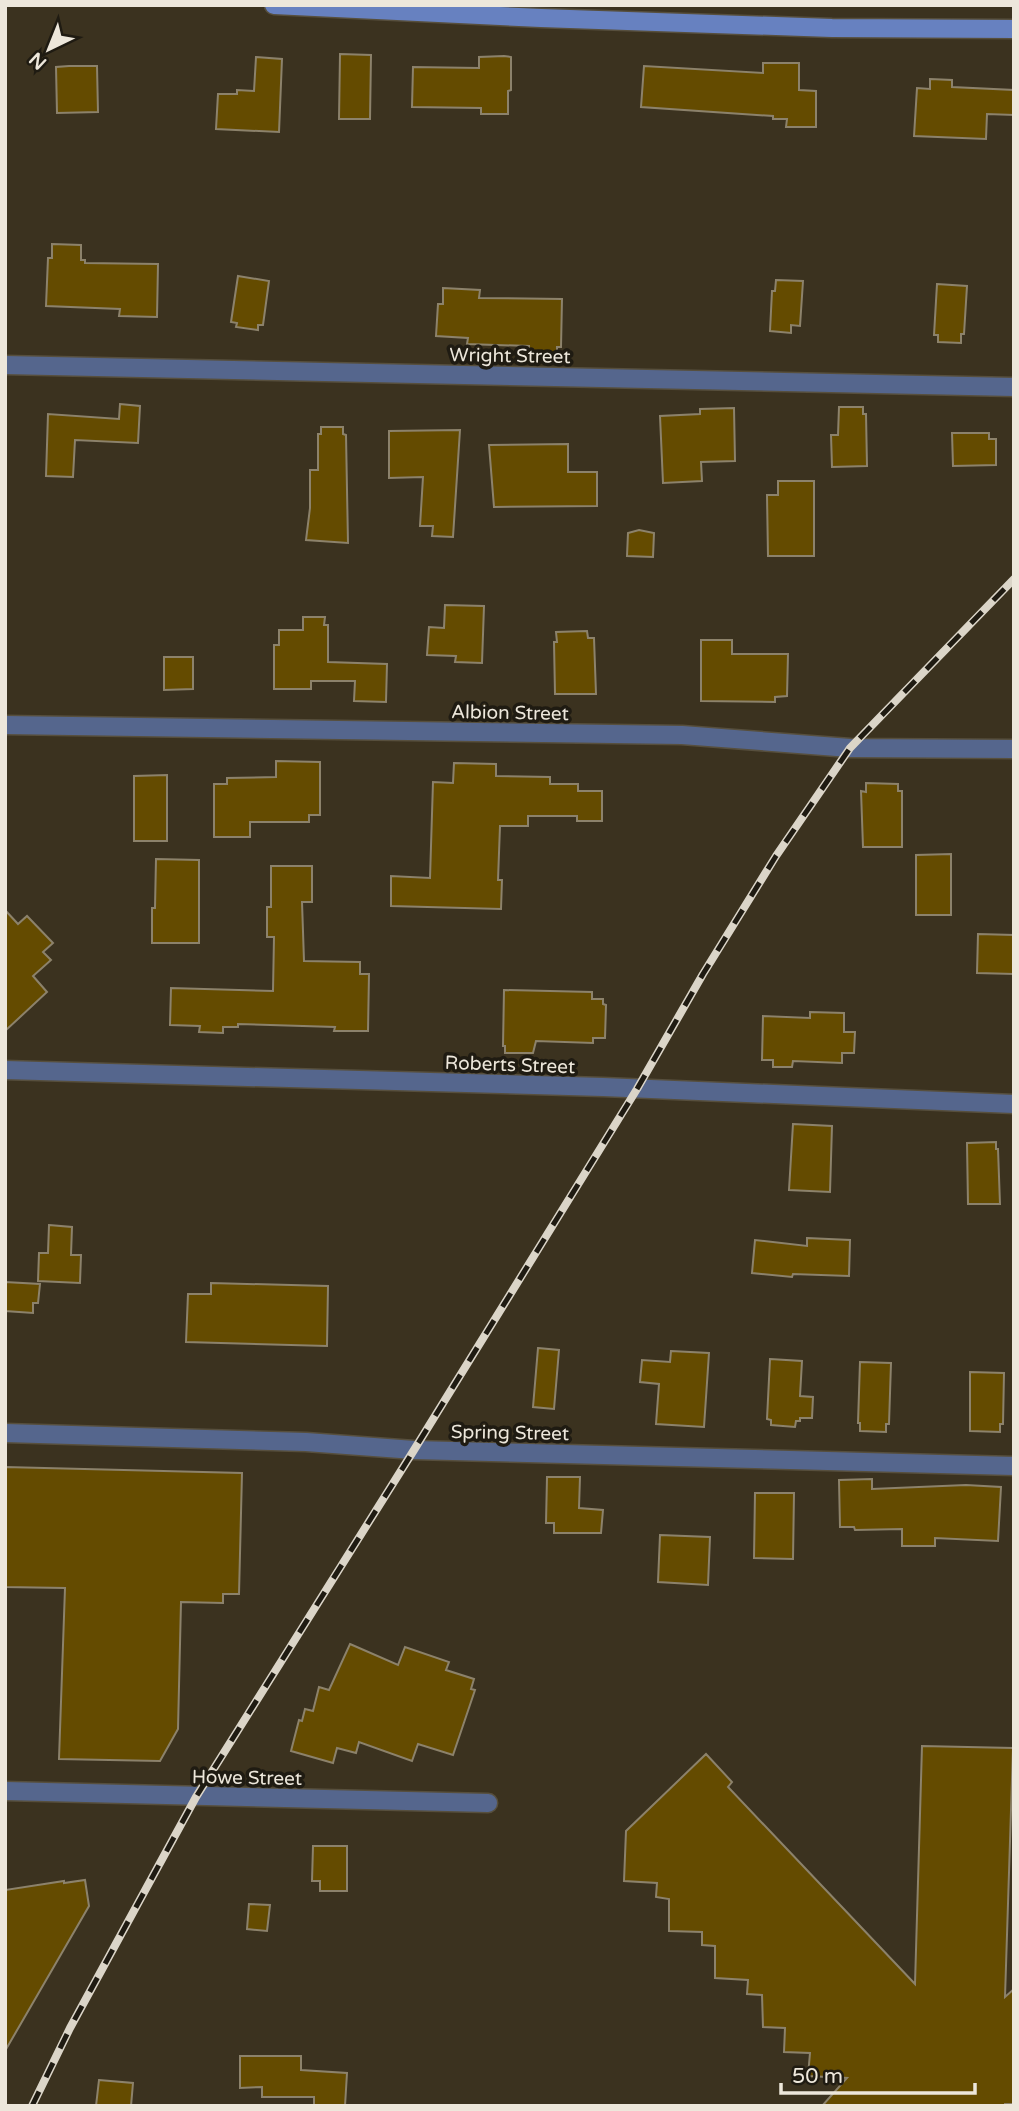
<svg xmlns="http://www.w3.org/2000/svg" width="1019" height="2111" viewBox="0 0 1019 2111" font-family="'Varela Round',sans-serif">
  <rect width="100%" height="100%" fill="#3b321f"/>
  <g fill="#644b00" stroke="#8c826b" stroke-width="2">
    <polygon points="340,54 371,55 370,119 339,119"/>
    <polygon points="504,56 511,57 511,90 508,91 508,114 481,114 481,108 412,107 413,67 479,68 479,57"/>
    <polygon points="256,57 282,59 279,132 216,129 218,94 237,94 237,90 254,91"/>
    <polygon points="763,63 799,63 799,90 816,91 816,127 786,127 787,119 773,119 773,116 641,107 644,66 763,73"/>
    <polygon points="69,66 97,66 98,112 57,113 56,67"/>
    <polygon points="930,79 952,80 952,87 1014,90 1014,115 987,114 986,139 914,136 917,88 930,89"/>
    <polygon points="52,244 81,245 81,260 85,260 85,263 158,264 157,317 119,316 120,309 46,306 48,258 52,258"/>
    <polygon points="238,276 269,281 263,325 258,325 258,330 236,327 237,323 231,322"/>
    <polygon points="776,280 803,281 800,326 791,325 791,333 770,331 772,291 775,291"/>
    <polygon points="937,284 967,286 964,334 961,334 961,343 938,342 938,335 934,335"/>
    <polygon points="443,288 480,290 479,298 562,299 561,347 557,347 557,354 529,353 529,346 467,344 468,338 436,336 438,304 443,304"/>
    <polygon points="120,404 140,406 138,443 75,440 73,477 46,476 48,414 119,419"/>
    <polygon points="839,407 863,407 863,414 866,414 867,466 832,467 831,435 838,435"/>
    <polygon points="734,408 735,461 701,462 702,481 663,483 660,416 700,414 700,409"/>
    <polygon points="321,427 343,427 343,434 346,435 348,543 306,540 310,508 310,470 318,470 318,434 321,434"/>
    <polygon points="460,430 453,537 432,536 433,526 420,526 423,477 389,478 389,431"/>
    <polygon points="952,433 989,433 989,439 996,439 996,465 953,466"/>
    <polygon points="568,444 568,472 597,472 597,506 494,507 489,445"/>
    <polygon points="778,481 814,481 814,556 768,556 767,495 778,495"/>
    <polygon points="639,530 654,533 653,557 627,556 628,533"/>
    <polygon points="445,605 484,606 482,663 455,662 456,656 427,655 429,627 444,628"/>
    <polygon points="303,617 325,617 324,625 328,625 328,662 387,664 386,702 354,701 355,681 311,681 311,689 274,689 274,645 279,645 279,630 303,630"/>
    <polygon points="587,631 588,638 594,638 596,694 555,694 554,642 557,642 556,632"/>
    <polygon points="701,640 732,640 732,654 788,654 787,696 775,697 775,702 701,701"/>
    <polygon points="164,657 193,657 193,689 164,690"/>
    <polygon points="276,761 320,762 320,815 309,815 309,822 250,822 250,837 214,837 214,784 227,784 227,778 276,777"/>
    <polygon points="454,763 496,764 496,776 550,777 550,784 578,784 578,791 602,791 602,821 577,821 577,816 528,816 528,826 500,826 498,880 502,880 501,909 391,906 391,876 430,878 433,782 453,783"/>
    <polygon points="167,775 167,841 134,841 134,776"/>
    <polygon points="866,783 898,784 898,791 902,791 902,847 863,847 861,791 866,792"/>
    <polygon points="951,854 951,915 916,915 916,855"/>
    <polygon points="156,859 199,860 199,943 152,943 152,908 155,908"/>
    <polygon points="271,866 312,866 312,902 302,902 304,961 360,962 360,974 369,974 368,1031 334,1031 335,1027 238,1024 238,1027 223,1027 223,1033 199,1032 200,1026 170,1025 171,988 273,991 274,937 267,937 267,907 271,907"/>
    <polygon points="5,910 18,924 27,916 53,943 43,952 51,960 33,976 47,992 5,1031"/>
    <polygon points="978,934 1014,935 1014,974 977,973"/>
    <polygon points="504,990 592,992 592,999 603,999 603,1004 606,1005 605,1038 593,1038 593,1043 536,1041 533,1053 505,1053 505,1046 503,1046"/>
    <polygon points="810,1012 844,1013 844,1032 855,1032 854,1053 842,1053 842,1063 793,1061 792,1067 773,1067 773,1060 762,1060 763,1016 810,1018"/>
    <polygon points="793,1124 832,1126 830,1192 789,1190"/>
    <polygon points="996,1142 996,1149 998,1149 1000,1204 968,1204 967,1143"/>
    <polygon points="49,1225 72,1227 71,1255 81,1255 80,1283 38,1281 39,1253 48,1253"/>
    <polygon points="807,1238 850,1240 849,1276 793,1274 792,1277 752,1273 755,1240 807,1246"/>
    <polygon points="5,1282 40,1284 38,1303 33,1303 33,1313 5,1311"/>
    <polygon points="211,1283 328,1286 327,1346 186,1342 188,1294 211,1294"/>
    <polygon points="538,1348 559,1350 554,1409 533,1407"/>
    <polygon points="671,1351 709,1353 704,1427 656,1424 659,1384 640,1382 642,1360 670,1362"/>
    <polygon points="770,1359 802,1361 800,1396 813,1397 812,1418 800,1418 800,1421 796,1421 795,1427 771,1425 771,1420 767,1419"/>
    <polygon points="860,1362 891,1363 889,1424 886,1424 886,1432 860,1431 860,1423 858,1423"/>
    <polygon points="970,1372 1004,1373 1003,1424 1000,1424 1000,1432 970,1431"/>
    <polygon points="5,1467 242,1473 239,1594 223,1594 223,1603 181,1602 178,1729 160,1761 59,1759 65,1588 5,1587"/>
    <polygon points="547,1477 580,1477 579,1508 603,1510 601,1533 554,1533 554,1523 546,1523"/>
    <polygon points="872,1479 872,1489 966,1485 1001,1487 998,1541 935,1538 935,1546 902,1546 902,1529 855,1530 854,1527 840,1527 839,1480"/>
    <polygon points="755,1493 794,1493 793,1559 754,1558"/>
    <polygon points="660,1535 710,1537 708,1585 658,1582"/>
    <polygon points="350,1644 398,1665 405,1647 449,1662 446,1670 474,1679 471,1689 475,1690 453,1755 418,1744 412,1761 359,1742 356,1753 337,1748 333,1763 291,1751 299,1720 302,1721 305,1709 313,1711 319,1687 329,1690"/>
    <polygon points="922,1746 1013,1748 1005,1997 1014,1989 1014,2104 1005,2104 1005,2106 822,2106 847,2078 808,2076 810,2053 784,2052 785,2028 763,2027 762,1995 747,1994 748,1980 715,1978 715,1946 702,1945 702,1932 669,1931 669,1899 656,1897 657,1883 624,1881 626,1831 706,1754 732,1782 728,1787 915,1984"/>
    <polygon points="313,1846 347,1846 347,1891 320,1891 320,1881 312,1881"/>
    <polygon points="85,1880 89,1906 5,2051 5,1890 64,1881 64,1883"/>
    <polygon points="249,1904 270,1905 267,1931 247,1929"/>
    <polygon points="240,2056 301,2056 301,2070 347,2073 345,2106 314,2106 314,2097 262,2097 262,2087 240,2088"/>
    <polygon points="99,2080 133,2083 131,2106 96,2106"/>
  </g>
  <g fill="none" stroke-linecap="round" stroke-linejoin="round">
    <defs>
      <g id="street">
        <polyline points="5,365 1014,387"/>
        <polyline points="5,725 682,735 850,748 1014,749"/>
        <polyline points="5,1070 603,1087 1014,1104"/>
        <polyline points="5,1433 306,1442 414,1450 1014,1466"/>
        <polyline points="5,1791 488,1803"/>
      </g>
      <polyline id="secondary" points="274,5 541,18 832,28 1014,29"/>
    </defs>
    <use href="#street" stroke="#574f3d" stroke-width="21"/>
    <use href="#secondary" stroke="#574f3d" stroke-width="21"/>
    <use href="#street" stroke="#55668d" stroke-width="18"/>
    <use href="#secondary" stroke="#6781c0" stroke-width="18"/>
    <defs>
      <polyline id="rail" points="32,2106 70,2028 196,1797 414,1450 637,1089 703,974 776,856 850,748 1014,579"/>
    </defs>
    <use href="#rail" stroke="#dbd5c8" stroke-width="8"/>
    <use href="#rail" stroke="#1f1b12" stroke-width="5" stroke-dasharray="16" stroke-linecap="butt"/>
  </g>
  <g text-anchor="middle" stroke-width="7" stroke-linejoin="round" paint-order="stroke">
    <g font-size="19" fill="#ede7db" stroke="#1f1b12">
      <text transform="translate(510 355) rotate(1)" y="7">Wright Street</text>
      <text transform="translate(510 712) rotate(1)" y="7">Albion Street</text>
      <text transform="translate(510 1064) rotate(2)" y="7">Roberts Street</text>
      <text transform="translate(510 1432) rotate(1)" y="7">Spring Street</text>
      <text transform="translate(247 1777) rotate(1)" y="7">Howe Street</text>
    </g>
  </g>
  <rect width="1019" height="2111" fill="none" stroke="#ede7db" stroke-width="14"/>
  <g transform="translate(49 49) rotate(223)" stroke="#1f1b12" stroke-width="5" paint-order="stroke">
  <path d="M0-5L12 26L0 18L-12 26Z" fill="#ede7db"/>
  <text y="-10" font-size="19" font-weight="bold" text-anchor="middle" fill="#ede7db">N</text>
  </g>
  <path d="M781 2083v10h194v-10" fill="none" stroke="#ede7db" stroke-width="3.5"/>
  <text x="792" y="2083" font-size="21" fill="#ede7db" stroke="#1f1b12" stroke-width="5" paint-order="stroke">50 m</text>
</svg>
